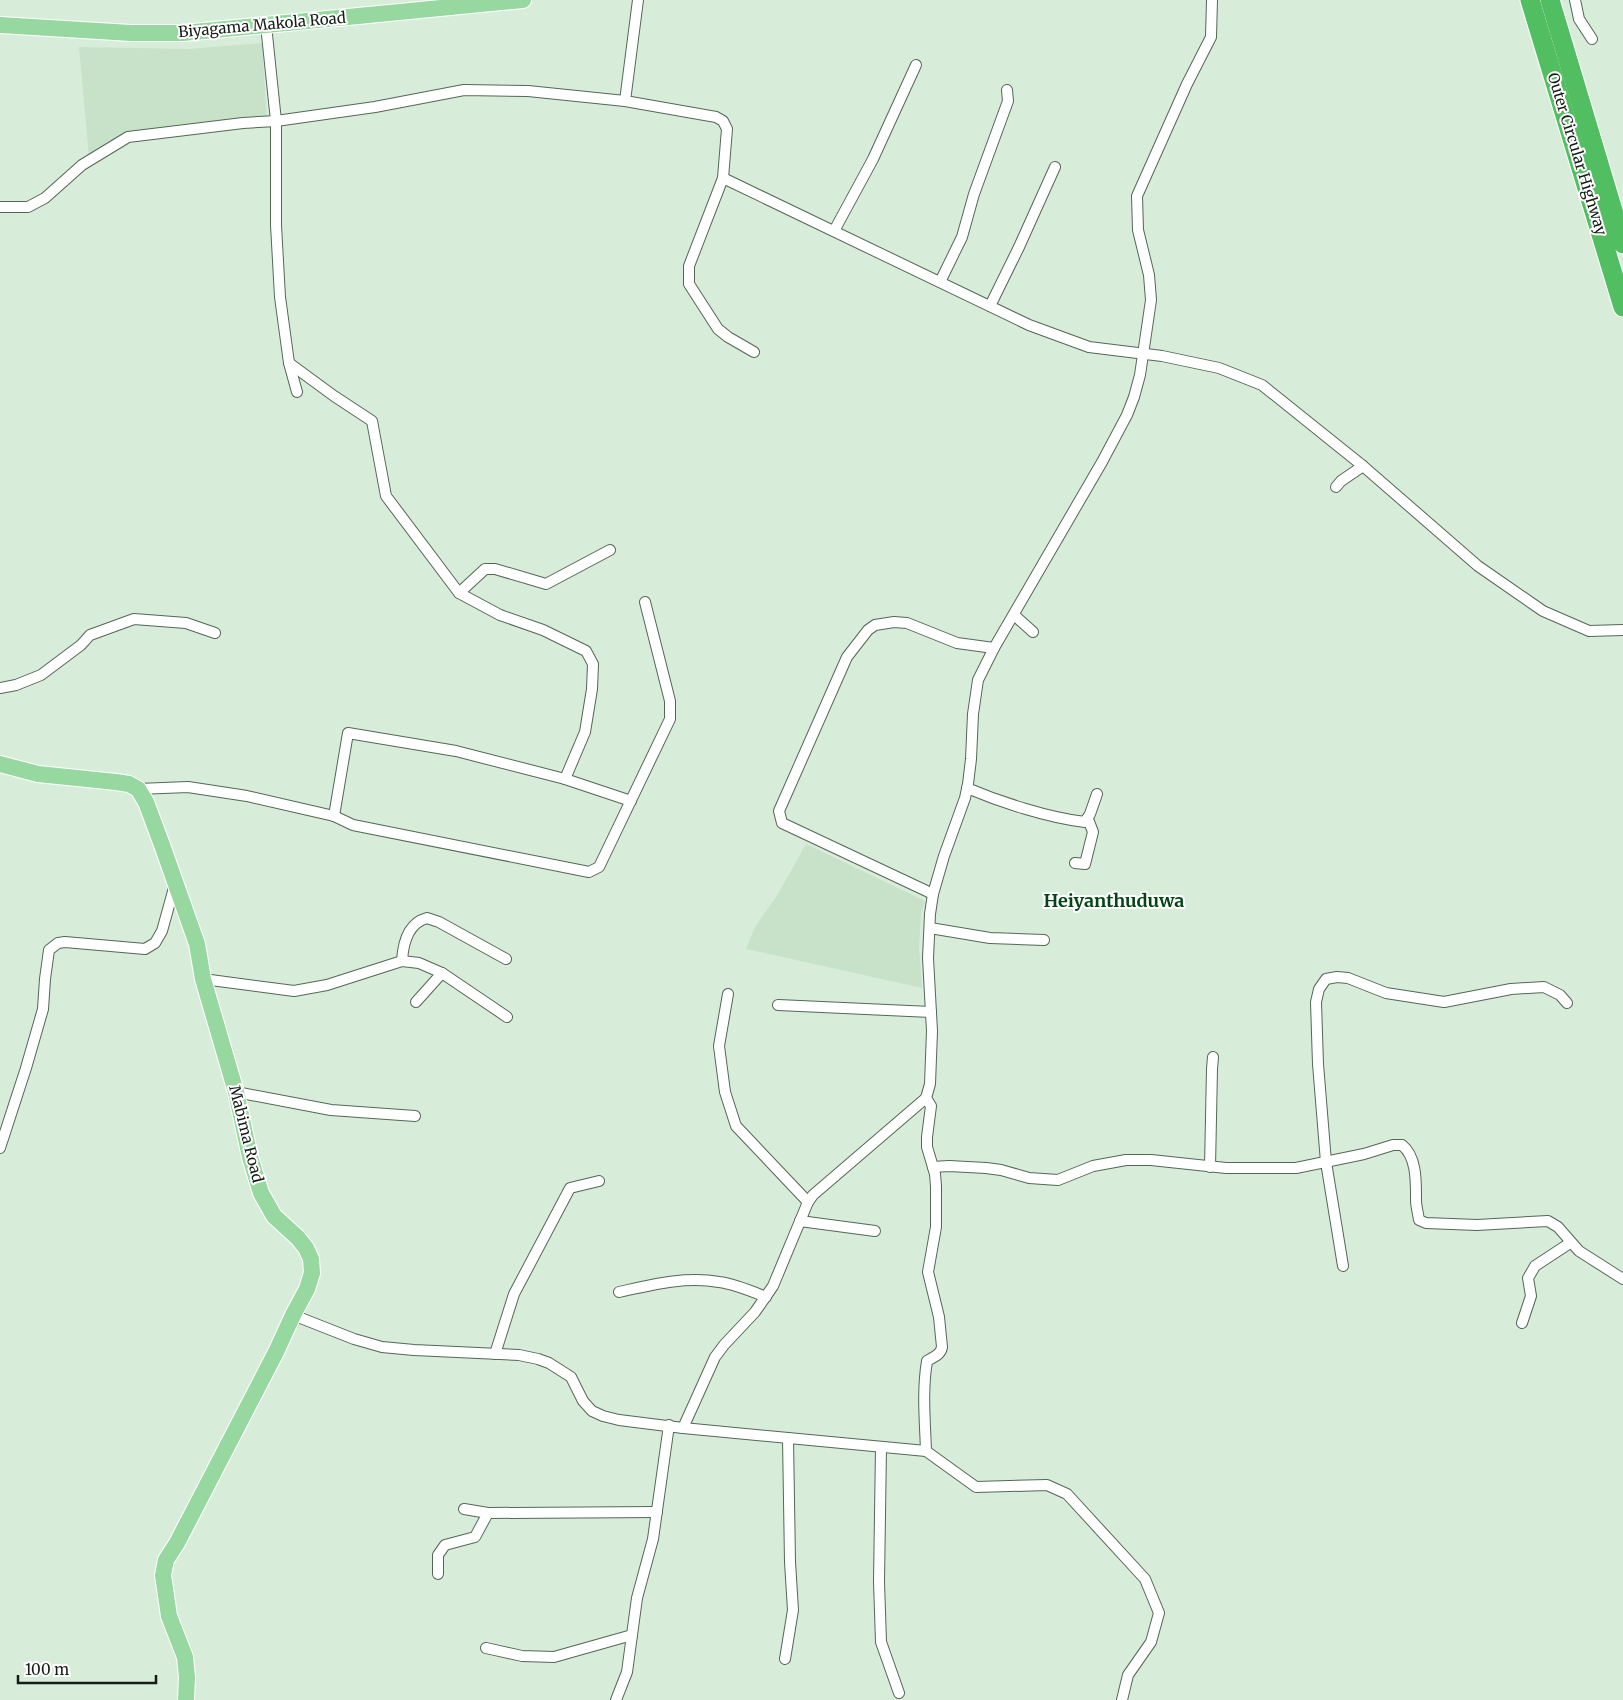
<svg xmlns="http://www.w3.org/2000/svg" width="1623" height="1700" viewBox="0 0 1623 1700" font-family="Merriweather,serif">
  <rect width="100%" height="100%" fill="#d8edd9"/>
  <g fill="#c7e2c9">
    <polygon points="262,43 267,120 118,138 89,157 79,47 189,49"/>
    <polygon points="806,844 925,901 921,914 919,947 922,988 746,949 755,927 778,894"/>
  </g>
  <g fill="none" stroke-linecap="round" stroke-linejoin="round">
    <defs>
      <g id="street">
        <polyline points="1575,0 1579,19 1592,39"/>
        <polyline points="266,25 276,121 276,225 280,297 289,363 297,392"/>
        <polyline points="625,101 638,0"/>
        <polyline points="723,178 1029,325 1089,347 1162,356 1219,368 1262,385 1363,466 1478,566 1543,611 1589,631 1623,630"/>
        <polyline points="0,207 28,207 45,198 82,165 128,137 243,123 276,121 375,107 464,90 528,91 625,101 716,117 723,121 727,129 723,178 689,266 689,284 718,329 728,337 754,352"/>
        <polyline points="834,231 873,159 916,65"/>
        <polyline points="940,282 962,237 974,194 1008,101 1007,90"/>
        <polyline points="990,306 1019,247 1055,167"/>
        <polyline points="289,363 334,396 372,421 386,496 459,593 500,615 543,630 586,651 593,664 592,689 585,732 565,779"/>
        <polyline points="1336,487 1341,481 1363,466"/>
        <polyline points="459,593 485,569 495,569 546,584 610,550"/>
        <polyline points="1014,615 1033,632"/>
        <polyline points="0,688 16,685 41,675 81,645 90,635 134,619 186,623 215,633"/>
        <path d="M967,788C1000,802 1049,818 1085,822L1090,814L1097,794"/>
        <polyline points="138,789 188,787 247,796 334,816 353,825 589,872 599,867 670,719 670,701 645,602"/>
        <polyline points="334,816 348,733 456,751 565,779 631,801"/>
        <polyline points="1075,863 1085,864 1093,832 1088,819"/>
        <polyline points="933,894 782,823 779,811 847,657 868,630 875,625 894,622 907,623 957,643 994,648"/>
        <polyline points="930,928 990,938 1044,940"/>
        <path d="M402,961C403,944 408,923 427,918L439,922L506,959"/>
        <polyline points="203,979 294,991 327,985 402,961 419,963 442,973 507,1017"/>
        <polyline points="728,994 719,1046 725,1092 736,1126 808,1202"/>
        <polyline points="416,1002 442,973"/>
        <polyline points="778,1005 931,1012"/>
        <polyline points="236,1092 331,1110 415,1116"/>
        <polyline points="0,1148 26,1068 43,1009 45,979 49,950 58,943 65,942 145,949 155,943 162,931 175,884"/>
        <path d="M933,1167L949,1166L986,1168L1001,1170L1029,1178L1058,1180L1093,1166L1126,1160H1151L1226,1168H1296L1364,1154L1393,1145H1402C1417,1157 1416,1182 1416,1200C1416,1206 1418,1213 1419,1220L1426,1223L1477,1225L1548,1221L1558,1227L1579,1251L1623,1279"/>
        <polyline points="1210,1167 1212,1069 1213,1057"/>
        <polyline points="800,1221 875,1231"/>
        <polyline points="1343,1266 1326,1162 1318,1064 1316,1002 1319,989 1326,979 1337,977 1348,978 1386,993 1444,1002 1511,989 1544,987 1560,995 1567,1003"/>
        <path d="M619,1292C651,1285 685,1276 719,1282C735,1284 751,1291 766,1297"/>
        <polyline points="293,1315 354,1339 382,1347 414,1350 519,1355 538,1359 549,1363 571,1377 583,1401 592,1411 603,1416 619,1420 683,1428 715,1357 724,1345 755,1312 773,1286 808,1202 813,1195 926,1098 930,1084 932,1031 928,958 930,914 933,894 944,856 965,798 968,784 971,759 973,714 978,680 994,648 1102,462 1127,415 1134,397 1140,375 1151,300 1149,275 1138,230 1137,196 1187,84 1211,37 1212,0"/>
        <polyline points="1522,1323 1531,1296 1528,1278 1531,1273 1535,1266 1570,1243"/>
        <polyline points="495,1354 514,1294 570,1188 599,1181"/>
        <polyline points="683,1428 926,1451 976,1487 1047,1485 1067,1494 1145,1579 1159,1613 1151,1642 1128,1675 1122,1700"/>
        <polyline points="881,1447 879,1582 881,1642 899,1693"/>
        <path d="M926,1451C925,1421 922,1391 927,1361C933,1357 941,1355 942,1347L939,1317L928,1272L936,1227V1186L935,1174L927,1147V1137L931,1106L926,1098"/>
        <polyline points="488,1513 657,1512"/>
        <polyline points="438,1574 438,1555 445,1545 475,1537 488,1513 464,1509"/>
        <polyline points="486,1648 522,1656 554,1657 632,1635"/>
        <polyline points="785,1659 793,1610 790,1562 788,1438"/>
        <polyline points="616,1700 627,1672 637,1598 653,1539 669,1425"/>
      </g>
      <g id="primary">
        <polyline points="0,25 131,33 183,33 523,0"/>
        <polyline points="0,764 38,774 116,782 129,784 138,789 146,802 162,845 197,944 203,979 236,1092 250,1157 261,1193 274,1216 298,1238 306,1248 311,1259 312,1273 307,1289 293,1315 276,1352 177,1543 166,1560 163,1575 169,1616 185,1657 187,1677 186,1700"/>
      </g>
      <g id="highway">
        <polyline points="1530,0 1623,307"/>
        <polyline points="1550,0 1623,244"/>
      </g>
    </defs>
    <use href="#street" stroke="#546755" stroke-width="12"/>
    <use href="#primary" stroke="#fff" stroke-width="18"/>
    <use href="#highway" stroke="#fff" stroke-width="21"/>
    <use href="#street" stroke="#fff" stroke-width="10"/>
    <use href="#primary" stroke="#97d8a1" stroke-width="16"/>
    <use href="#highway" stroke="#52be62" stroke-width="19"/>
  </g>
  <g text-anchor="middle" stroke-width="4" stroke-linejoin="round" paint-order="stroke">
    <g font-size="15" fill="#151c15" stroke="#fff">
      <text transform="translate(262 25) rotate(-5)" y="5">Biyagama Makola Road</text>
      <text transform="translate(1577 154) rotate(73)" y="5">Outer Circular Highway</text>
      <text transform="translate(246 1134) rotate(76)" y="5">Mabima Road</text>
    </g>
    <g font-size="18" font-weight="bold" fill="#034514" stroke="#fff">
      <text x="1114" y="907">Heiyanthuduwa</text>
    </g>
  </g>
  <path d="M18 1675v8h138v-8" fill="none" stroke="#151c15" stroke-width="2.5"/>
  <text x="25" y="1675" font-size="15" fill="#151c15" stroke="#ffffff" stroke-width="4" paint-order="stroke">100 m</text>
</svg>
